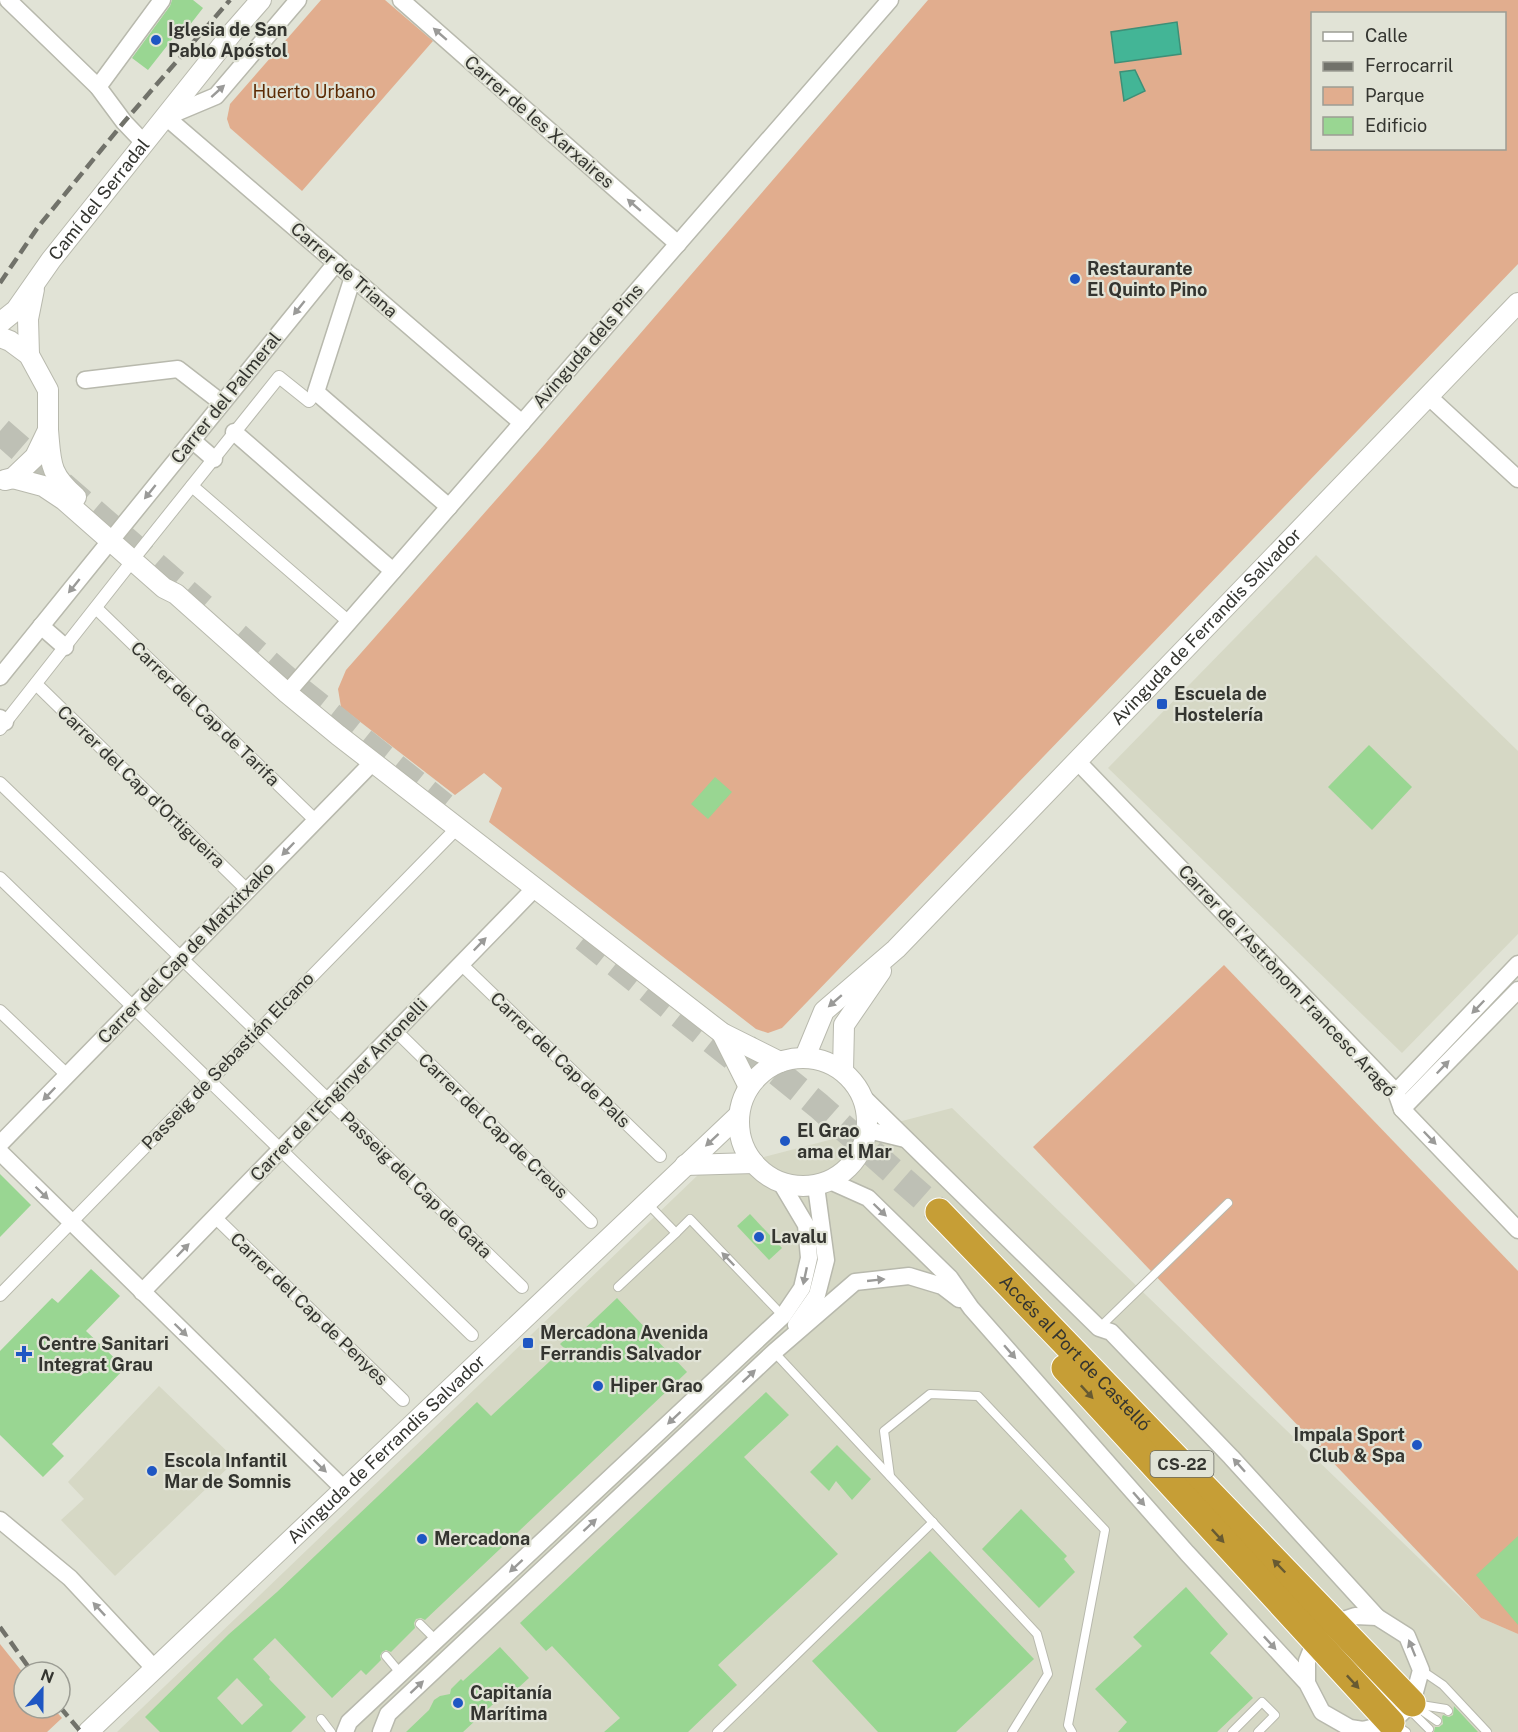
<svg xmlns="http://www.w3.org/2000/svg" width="1518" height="1732" viewBox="0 0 1518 1732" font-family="'Public Sans',sans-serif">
  <rect width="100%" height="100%" fill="#e1e3d6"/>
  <g fill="#d6d8c5">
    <polygon points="1316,555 1518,751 1518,934 1402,1053 1108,768"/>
    <polygon points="952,1108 1481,1618 1518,1634 1518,1732 117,1732 699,1174"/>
    <polygon points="159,1386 236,1460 115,1576 61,1520 84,1499 68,1482"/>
  </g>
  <g fill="#e1ad8e" fill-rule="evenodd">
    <polygon points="321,0 385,0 433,41 302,191 230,128 227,119 230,104"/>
    <path d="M928,0H1518V264L782,1028L768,1033L756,1029L489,822L502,788L484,773L455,795L341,707L338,689L346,670L539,451ZM1312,14H1504V148H1312Z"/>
    <polygon points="1224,965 1518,1271 1518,1634 1481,1618 1033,1147"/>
    <polygon points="0,1644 24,1674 24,1708 53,1708 62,1718 47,1732 0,1732"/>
  </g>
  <g fill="#43b596" stroke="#3e8f77" stroke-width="1.5">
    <polygon points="1177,22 1181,54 1115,63 1111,32"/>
    <polygon points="1135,70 1145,91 1124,101 1120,72"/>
  </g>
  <g fill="#99d692" fill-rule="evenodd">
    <polygon points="172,0 193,0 203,8 189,26 185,23 148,70 132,58 170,6"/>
    <polygon points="1369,745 1412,787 1372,830 1328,787"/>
    <polygon points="715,777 732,792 708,819 691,804"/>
    <polygon points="0,1174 31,1205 0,1237"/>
    <polygon points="750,1214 782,1248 769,1260 737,1226"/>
    <polygon points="91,1269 120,1296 86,1331 125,1368 52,1444 64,1456 43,1477 0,1435 0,1351 52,1298 58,1303"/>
    <path d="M617,1298L687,1372L425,1620L421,1618L416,1619L414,1623L415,1628L391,1652L386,1650L382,1652L380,1656L381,1660L366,1675L361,1670L332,1698L275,1638L253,1659L270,1677L269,1679L306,1717L291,1732H160L145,1717L229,1634L277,1592L477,1402L491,1416L564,1348L560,1344L576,1329L580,1333ZM237,1678L263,1705L242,1725L217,1698Z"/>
    <polygon points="766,1392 789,1415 744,1457 838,1554 718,1665 737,1685 688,1732 604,1732 620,1718 552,1646 546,1651 520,1623"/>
    <polygon points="837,1445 871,1479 852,1500 836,1481 829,1491 810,1472"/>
    <polygon points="1021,1509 1067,1556 1064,1559 1075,1572 1039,1608 982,1549"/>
    <polygon points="1518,1536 1518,1625 1476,1575"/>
    <polygon points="930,1551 1034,1659 956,1732 878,1732 812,1661"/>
    <polygon points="1186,1587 1228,1634 1210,1653 1253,1698 1217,1732 1118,1732 1127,1722 1095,1689 1142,1646 1133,1637"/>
    <polygon points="500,1647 529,1678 507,1698 504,1694 463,1732 406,1732 429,1710 434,1700 440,1696 450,1694 451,1689 461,1679 463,1681"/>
    <polygon points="1454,1706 1478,1732 1434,1732 1435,1727 1439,1727 1443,1724 1442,1717 1443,1715 1449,1717 1453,1715"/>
  </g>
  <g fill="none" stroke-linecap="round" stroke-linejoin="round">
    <g stroke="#bec0b5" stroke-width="27" stroke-dasharray="27 14" stroke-linecap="butt">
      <polyline points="0,431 203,607"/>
      <polyline points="237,636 293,685 444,806"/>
      <polyline points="584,938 744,1066"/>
      <polyline points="746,1047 819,1106 939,1212"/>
    </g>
    <defs>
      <g id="service">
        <polyline points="646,1202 676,1233 690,1219 783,1316"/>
        <polyline points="618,1287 676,1233"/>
        <polyline points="1099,1328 1228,1203"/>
        <polyline points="774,1352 1037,1634 1048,1674 1012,1732"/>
        <polyline points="890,1476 884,1431 930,1394 978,1396 1105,1530 1068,1725 1072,1732"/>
        <polyline points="420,1624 436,1640"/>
        <polyline points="386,1656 401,1674"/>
        <polyline points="1421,1670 1443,1685 1487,1732"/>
        <polyline points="1415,1704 1446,1709 1448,1711"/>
        <polyline points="1412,1705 1415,1715 1429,1729"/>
        <polyline points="1414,1705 1437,1721"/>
        <polyline points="321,1719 331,1732"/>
        <polyline points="1394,1724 1406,1732"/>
        <polyline points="717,1732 933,1522"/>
        <polyline points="1232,1732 1262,1702 1275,1715 1258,1732"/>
      </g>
      <g id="pedestrian">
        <polyline points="192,486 349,622"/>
        <polyline points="139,552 279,377 309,401 316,392"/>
        <polyline points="96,608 315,820"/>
        <polyline points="36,684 247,890"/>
        <polyline points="0,729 133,560"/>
        <polyline points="0,783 522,1287"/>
        <polyline points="0,878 472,1335"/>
        <polyline points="461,964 660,1156"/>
        <polyline points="0,1011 67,1075"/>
        <polyline points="396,1031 591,1222"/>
        <polyline points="215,1217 403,1400"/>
        <polyline points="0,1295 457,828"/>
      </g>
      <g id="minor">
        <polyline points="8,0 98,87 124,122 145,144"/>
        <polyline points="298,0 216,96 166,117 522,423"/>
        <polyline points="401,0 678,244"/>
        <polyline points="98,87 162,0"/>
        <polyline points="353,277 316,392 449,507"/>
        <polyline points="85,380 178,369 222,403"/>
        <polyline points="1428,396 1518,479"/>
        <polyline points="234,432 393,571"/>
        <polyline points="192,440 214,459"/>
        <polyline points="117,533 336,263"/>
        <polyline points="41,626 65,647"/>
        <polyline points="0,677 110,541"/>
        <polyline points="287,693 890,0"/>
        <polyline points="0,718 5,722"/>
        <polyline points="1077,761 1396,1092 1402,1109 1518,1230"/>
        <polyline points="1396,1092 1518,964"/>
        <polyline points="862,1096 1099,1328 1111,1332 1231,1457 1377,1617"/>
        <polyline points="1402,1109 1518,990"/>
        <polyline points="868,1130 905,1139"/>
        <polyline points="0,1144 373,762"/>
        <polyline points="0,1152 344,1489"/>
        <polyline points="830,1181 868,1198 950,1278 971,1308 1187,1553 1307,1683 1322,1712 1350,1728 1363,1730 1391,1723 1412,1703 1421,1670 1407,1636 1377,1617 1355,1616 1334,1623 1315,1641 1307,1661 1307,1683"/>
        <polyline points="142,1292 535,888"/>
        <polyline points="796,1325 817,1295 826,1260 816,1186"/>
        <polyline points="0,1520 70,1578 155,1669"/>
        <polyline points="345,1732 349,1722 783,1316 802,1288 809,1258 806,1225 781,1183"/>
        <polyline points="381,1732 388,1714 774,1352 855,1282 909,1276 942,1286 959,1299"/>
      </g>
      <g id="tertiary">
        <path id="s1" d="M0,323L16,310L51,260L232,33L261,0"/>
        <polyline points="0,337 10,341 29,355 48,390 48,430 35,457 13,478 5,480"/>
        <polyline points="29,355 28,319 34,289"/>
        <path d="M48,430C51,463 49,474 76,497"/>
        <polyline points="13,478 43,486 64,500 164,588 176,594 287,693 338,735 722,1033 780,1062"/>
        <polyline points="722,1033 749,1087"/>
        <path id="s2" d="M805,1057L824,1011L896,949L1518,303"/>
        <circle cx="803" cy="1122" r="64"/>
        <polyline points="843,1071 844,1025 881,971"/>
        <polyline points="685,1165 754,1163"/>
        <path id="s3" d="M88,1732L739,1115"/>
      </g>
      <g id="trunk">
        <path id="s4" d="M939,1212L1412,1703"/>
        <polyline points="1065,1368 1391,1723"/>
      </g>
    </defs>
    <use href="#service" stroke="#b8b9ad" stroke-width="10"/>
    <use href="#pedestrian" stroke="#b8b9ad" stroke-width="14"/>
    <use href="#minor" stroke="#b8b9ad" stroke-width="19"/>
    <use href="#tertiary" stroke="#b8b9ad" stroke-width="22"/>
    <use href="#trunk" stroke="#fff" stroke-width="29"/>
    <use href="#service" stroke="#fff" stroke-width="8"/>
    <use href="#pedestrian" stroke="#fff" stroke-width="12"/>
    <use href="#minor" stroke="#fff" stroke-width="16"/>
    <use href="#tertiary" stroke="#fff" stroke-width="20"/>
    <use href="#trunk" stroke="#c69e36" stroke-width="27"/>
    <g stroke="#71726a" stroke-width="4.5" stroke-dasharray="12 6" stroke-linecap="butt">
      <polyline points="0,283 38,227 124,122 230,0"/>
      <polyline points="0,1627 32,1672"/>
      <polyline points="60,1707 81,1732"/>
    </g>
  </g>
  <defs><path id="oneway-solid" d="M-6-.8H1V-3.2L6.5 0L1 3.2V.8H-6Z" transform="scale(1.5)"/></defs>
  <g fill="#9a9a98">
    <use href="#oneway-solid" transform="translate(440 34) rotate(-139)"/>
    <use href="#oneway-solid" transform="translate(218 91) rotate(-42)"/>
    <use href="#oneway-solid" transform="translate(634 205) rotate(-139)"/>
    <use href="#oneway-solid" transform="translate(299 308) rotate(129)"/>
    <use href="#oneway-solid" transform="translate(150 492) rotate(129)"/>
    <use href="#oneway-solid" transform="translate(74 586) rotate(129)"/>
    <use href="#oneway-solid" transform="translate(288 849) rotate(134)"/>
    <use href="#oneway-solid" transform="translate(480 944) rotate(-46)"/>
    <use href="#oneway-solid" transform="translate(835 1001) rotate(139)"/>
    <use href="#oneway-solid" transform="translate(1478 1007) rotate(134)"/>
    <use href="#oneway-solid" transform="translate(1443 1067) rotate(-46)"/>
    <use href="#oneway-solid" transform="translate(49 1094) rotate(134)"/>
    <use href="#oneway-solid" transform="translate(1430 1138) rotate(46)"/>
    <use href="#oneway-solid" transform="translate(712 1140) rotate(137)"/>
    <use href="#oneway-solid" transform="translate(42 1193) rotate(44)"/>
    <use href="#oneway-solid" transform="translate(880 1210) rotate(44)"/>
    <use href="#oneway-solid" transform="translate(183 1250) rotate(-46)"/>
    <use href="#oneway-solid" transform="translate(728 1259) rotate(-134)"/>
    <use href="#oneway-solid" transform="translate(805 1276) rotate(102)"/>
    <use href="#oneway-solid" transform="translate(876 1280) rotate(-6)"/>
    <use href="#oneway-solid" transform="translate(181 1330) rotate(44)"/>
    <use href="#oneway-solid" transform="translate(1010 1352) rotate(49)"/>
    <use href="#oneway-solid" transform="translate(749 1376) rotate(-43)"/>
    <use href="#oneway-solid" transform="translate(674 1418) rotate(137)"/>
    <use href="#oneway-solid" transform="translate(1239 1465) rotate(-132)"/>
    <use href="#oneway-solid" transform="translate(320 1466) rotate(44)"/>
    <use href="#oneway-solid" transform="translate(1139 1499) rotate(49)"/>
    <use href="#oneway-solid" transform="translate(590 1525) rotate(-43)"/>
    <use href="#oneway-solid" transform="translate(516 1566) rotate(137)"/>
    <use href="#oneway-solid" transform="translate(99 1609) rotate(-133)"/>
    <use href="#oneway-solid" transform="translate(1270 1643) rotate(47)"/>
    <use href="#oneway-solid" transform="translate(1412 1648) rotate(-112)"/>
    <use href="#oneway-solid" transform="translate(417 1687) rotate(-43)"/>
  </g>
  <g fill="#675a32">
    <use href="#oneway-solid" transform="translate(1087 1392) rotate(47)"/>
    <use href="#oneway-solid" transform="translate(1218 1536) rotate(47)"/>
    <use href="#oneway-solid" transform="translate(1279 1566) rotate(-134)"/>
    <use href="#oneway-solid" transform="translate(1353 1682) rotate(47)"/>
  </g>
  <g fill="#1e56c3" stroke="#e1e3d6" stroke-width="2">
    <circle cx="156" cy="40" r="6"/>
    <circle cx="1075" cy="279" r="6"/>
    <rect x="1156" y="698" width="12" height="12" rx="3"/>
    <circle cx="785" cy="1141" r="6"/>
    <circle cx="759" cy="1237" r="6"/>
    <rect x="522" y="1337" width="12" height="12" rx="3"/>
    <path d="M21 1345h6v6h6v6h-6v6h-6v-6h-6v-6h6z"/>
    <circle cx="598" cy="1386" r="6"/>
    <circle cx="1417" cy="1445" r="6"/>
    <circle cx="152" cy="1471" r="6"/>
    <circle cx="422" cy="1539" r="6"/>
    <circle cx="458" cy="1703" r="6"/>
  </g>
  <g text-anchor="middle" stroke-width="4.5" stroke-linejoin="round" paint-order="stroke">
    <rect fill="#e1e3d6" stroke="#686962" stroke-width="1.5" x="1150.5" y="1451" width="63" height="26" rx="4.5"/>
    <g font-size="16" font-weight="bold" fill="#343530">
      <text x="1182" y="1470">CS-22</text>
    </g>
    <g font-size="18" font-weight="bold" fill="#343530" stroke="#e1e3d6" text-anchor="start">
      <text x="168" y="36">Iglesia de San<tspan x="168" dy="21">Pablo Apóstol</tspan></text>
      <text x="1087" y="275">Restaurante<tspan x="1087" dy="21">El Quinto Pino</tspan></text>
      <text x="1174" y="700">Escuela de<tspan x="1174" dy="21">Hostelería</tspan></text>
      <text x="797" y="1137">El Grao<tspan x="797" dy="21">ama el Mar</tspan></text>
      <text x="771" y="1243">Lavalu</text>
      <text x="540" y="1339">Mercadona Avenida<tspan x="540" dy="21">Ferrandis Salvador</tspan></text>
      <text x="38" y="1350">Centre Sanitari<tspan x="38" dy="21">Integrat Grau</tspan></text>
      <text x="610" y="1392">Hiper Grao</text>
      <text x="1405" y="1441" text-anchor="end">Impala Sport<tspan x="1405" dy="21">Club &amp; Spa</tspan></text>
      <text x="164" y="1467">Escola Infantil<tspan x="164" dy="21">Mar de Somnis</tspan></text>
      <text x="434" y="1545">Mercadona</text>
      <text x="470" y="1699">Capitanía<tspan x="470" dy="21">Marítima</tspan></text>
    </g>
    <g font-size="18" fill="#5c2b05" stroke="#e1e3d6">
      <text x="314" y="98">Huerto Urbano</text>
    </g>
    <g font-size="18" fill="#343530" stroke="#e1e3d6">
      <text transform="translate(539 122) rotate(41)" y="6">Carrer de les Xarxaires</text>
      <text dy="6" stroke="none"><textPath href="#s1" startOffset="159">Camí del Serradal</textPath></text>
      <text transform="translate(344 270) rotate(41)" y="6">Carrer de Triana</text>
      <text transform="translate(588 346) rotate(-49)" y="6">Avinguda dels Pins</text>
      <text transform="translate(226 398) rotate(-51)" y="6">Carrer del Palmeral</text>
      <text dy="6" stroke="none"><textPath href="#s2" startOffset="592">Avinguda de Ferrandis Salvador</textPath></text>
      <text transform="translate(205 714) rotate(44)" y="6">Carrer del Cap de Tarifa</text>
      <text transform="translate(141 787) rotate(44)" y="6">Carrer del Cap d'Ortigueira</text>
      <text transform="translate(186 953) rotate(-46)" y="6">Carrer del Cap de Matxitxako</text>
      <text transform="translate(1287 981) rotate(47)" y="6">Carrer de l'Astrònom Francesc Aragó</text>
      <text transform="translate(560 1060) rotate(44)" y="6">Carrer del Cap de Pals</text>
      <text transform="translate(228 1061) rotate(-46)" y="6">Passeig de Sebastián Elcano</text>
      <text transform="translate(339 1090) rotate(-46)" y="6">Carrer de l'Enginyer Antonelli</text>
      <text transform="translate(493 1126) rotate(44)" y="6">Carrer del Cap de Creus</text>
      <text transform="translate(416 1185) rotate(44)" y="6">Passeig del Cap de Gata</text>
      <text transform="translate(309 1309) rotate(44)" y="6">Carrer del Cap de Penyes</text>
      <text dy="6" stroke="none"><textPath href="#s4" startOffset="196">Accés al Port de Castelló</textPath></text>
      <text dy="6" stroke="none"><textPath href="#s3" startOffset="411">Avinguda de Ferrandis Salvador</textPath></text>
    </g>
  </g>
  <rect x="1311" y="12" width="195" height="138" fill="#e1e3d6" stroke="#9c9d94" stroke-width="1.5"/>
  <rect x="1323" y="32" width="30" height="9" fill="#ffffff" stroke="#9c9d94" stroke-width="1.5"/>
  <text x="1365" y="42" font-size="18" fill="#343530">Calle</text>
  <rect x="1323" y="62" width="30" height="9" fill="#71726a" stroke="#9c9d94" stroke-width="1.5"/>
  <text x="1365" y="72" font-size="18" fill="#343530">Ferrocarril</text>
  <rect x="1323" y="87" width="30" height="18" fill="#e1ad8e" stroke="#9c9d94" stroke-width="1.5"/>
  <text x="1365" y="102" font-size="18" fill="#343530">Parque</text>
  <rect x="1323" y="117" width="30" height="18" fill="#99d692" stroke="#9c9d94" stroke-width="1.5"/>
  <text x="1365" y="132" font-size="18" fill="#343530">Edificio</text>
  <g transform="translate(42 1690) rotate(21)"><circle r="28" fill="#e1e3d6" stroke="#9c9d94" stroke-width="1.5"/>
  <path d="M0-4.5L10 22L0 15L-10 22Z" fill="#1e56c3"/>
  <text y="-9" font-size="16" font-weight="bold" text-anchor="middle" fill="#343530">N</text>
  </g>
</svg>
